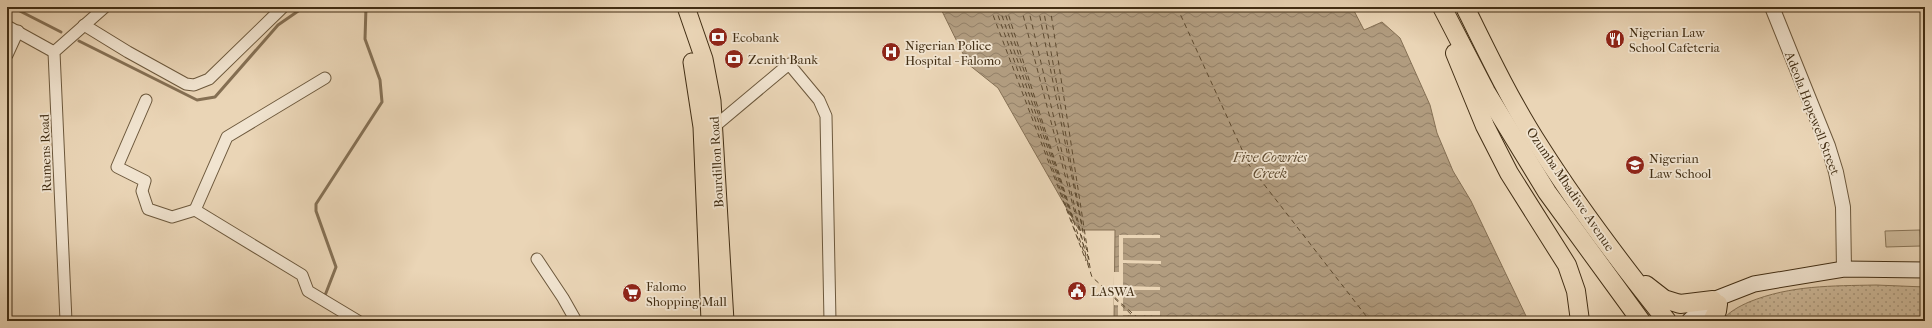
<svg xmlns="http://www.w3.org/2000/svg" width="1932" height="328" viewBox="0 0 1932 328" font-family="'IM FELL French Canon',serif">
  <defs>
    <pattern id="park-dots" width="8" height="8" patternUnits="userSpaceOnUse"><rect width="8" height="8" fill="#cdb99a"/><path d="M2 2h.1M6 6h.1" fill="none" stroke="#a8977c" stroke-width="1.8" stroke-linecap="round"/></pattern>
    <pattern id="water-waves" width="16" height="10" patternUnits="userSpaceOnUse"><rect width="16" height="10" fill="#b19c7f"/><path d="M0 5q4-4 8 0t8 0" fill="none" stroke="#928067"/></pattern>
  </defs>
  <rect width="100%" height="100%" fill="#ead5b6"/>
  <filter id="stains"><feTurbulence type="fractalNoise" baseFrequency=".005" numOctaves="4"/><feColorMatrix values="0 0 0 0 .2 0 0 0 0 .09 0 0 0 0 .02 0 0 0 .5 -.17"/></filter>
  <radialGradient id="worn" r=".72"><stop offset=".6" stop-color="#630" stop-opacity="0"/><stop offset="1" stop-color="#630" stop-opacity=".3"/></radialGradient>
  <polygon fill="#cdb99a" stroke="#887457" points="1920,230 1921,246 1886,247 1885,231"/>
  <path fill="url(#park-dots)" stroke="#887457" d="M1876,285L1925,287V321H1722C1728,312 1740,306 1749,302C1791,285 1832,286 1876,285Z"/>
  <polygon fill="url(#water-waves)" stroke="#857054" points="940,7 1319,7 1331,12 1342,7 1352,7 1364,30 1382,22 1400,38 1430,105 1437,133 1453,171 1471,201 1526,316 1525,321 1114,321 1115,230 1079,230 998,88 968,64"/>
  <polygon fill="#ead5b6" points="1119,235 1160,235 1160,238 1123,238 1123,260 1161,261 1161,264 1123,263 1123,286 1160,287 1160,290 1123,290 1123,311 1160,311 1160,315 1123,315 1123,321 1118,321 1118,305 1114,305 1114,272 1119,272"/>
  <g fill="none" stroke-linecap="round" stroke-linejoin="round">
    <g stroke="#857054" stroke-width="3">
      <polyline points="12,7 61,32"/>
      <polyline points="79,41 197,100 215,97 278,25 304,7"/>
      <polyline points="324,298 336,267 316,211 316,204 382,102 380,80 365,39 366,7"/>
    </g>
    <g stroke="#5e4a2f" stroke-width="1" stroke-dasharray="5 4" stroke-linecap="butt">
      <polyline points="990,7 1086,261"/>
      <polyline points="995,7 1079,242"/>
      <polyline points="999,7 1073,221"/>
      <polyline points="1003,7 1092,277 1141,321"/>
      <polyline points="1006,7 1074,221"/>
      <polyline points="1021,7 1089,267"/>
      <polyline points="1028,7 1085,251"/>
      <polyline points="1038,7 1091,272"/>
      <polyline points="1043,7 1083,231"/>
      <polyline points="1050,7 1089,260"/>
      <polyline points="1177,7 1249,165 1370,321"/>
      <polyline points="1108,292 1138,321"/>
    </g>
    <defs>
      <g id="minor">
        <polyline points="84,25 128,52 186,84 194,85 209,79 283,7"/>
        <polyline points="7,26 54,52"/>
        <polyline points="7,55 18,31"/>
        <polyline points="146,100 117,167 145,181 142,191 148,209 172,217 195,210 302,275 308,291 358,321"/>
        <polyline points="709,126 715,126 789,64 819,100 826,116 830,321"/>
        <polyline points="195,210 227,137 325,78"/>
        <polyline points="537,259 563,298 576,321"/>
        <polyline points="66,321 54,52 105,7"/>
      </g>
      <polyline id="tertiary" points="1772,7 1828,146 1836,172 1843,207 1844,269"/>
      <polyline id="secondary" points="1689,321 1713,300 1754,284 1844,269 1925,270"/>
      <g id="primary">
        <polyline points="686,7 704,59 712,101 725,321"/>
        <polyline points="692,62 702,127 710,321"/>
      </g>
      <g id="trunk">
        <polyline points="1442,7 1486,92 1547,192 1641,321"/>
        <path d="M1465,7C1488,54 1511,102 1540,147C1578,207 1622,265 1667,321"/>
        <polyline points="1455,53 1485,126 1509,173 1567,265 1576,291 1580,321"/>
        <polyline points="1646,285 1664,299 1680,304 1713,300"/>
        <polyline points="1712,321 1717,311 1718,304"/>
      </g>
    </defs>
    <use href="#minor" stroke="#6c583c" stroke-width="13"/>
    <use href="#tertiary" stroke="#6c583c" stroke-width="16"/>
    <use href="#secondary" stroke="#422e14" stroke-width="17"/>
    <use href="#primary" stroke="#422e14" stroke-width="19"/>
    <use href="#trunk" stroke="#422e14" stroke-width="20"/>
    <use href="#minor" stroke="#f1e4d0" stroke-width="11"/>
    <use href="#tertiary" stroke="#f1e4d0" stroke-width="14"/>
    <use href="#secondary" stroke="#f1e4d0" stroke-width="15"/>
    <use href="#primary" stroke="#ead5b6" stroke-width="17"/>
    <use href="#trunk" stroke="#ead5b6" stroke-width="18"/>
  </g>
  <defs>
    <symbol id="bank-disc" viewBox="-11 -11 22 22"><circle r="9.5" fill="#8f2418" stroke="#f1e4d0"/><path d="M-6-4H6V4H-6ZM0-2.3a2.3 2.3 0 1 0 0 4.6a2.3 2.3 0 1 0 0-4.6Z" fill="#fff"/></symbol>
    <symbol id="restaurant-disc" viewBox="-11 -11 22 22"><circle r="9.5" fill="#8f2418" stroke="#f1e4d0"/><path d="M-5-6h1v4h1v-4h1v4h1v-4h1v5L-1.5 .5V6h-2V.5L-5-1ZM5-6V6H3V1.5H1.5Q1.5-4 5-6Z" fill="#fff"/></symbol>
    <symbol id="hospital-disc" viewBox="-11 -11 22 22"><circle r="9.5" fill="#8f2418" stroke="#f1e4d0"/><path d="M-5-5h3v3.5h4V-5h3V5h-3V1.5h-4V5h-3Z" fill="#fff"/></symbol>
    <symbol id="university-disc" viewBox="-11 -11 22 22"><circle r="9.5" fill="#8f2418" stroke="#f1e4d0"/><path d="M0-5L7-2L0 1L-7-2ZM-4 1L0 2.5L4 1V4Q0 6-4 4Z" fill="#fff"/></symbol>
    <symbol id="civic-disc" viewBox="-11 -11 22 22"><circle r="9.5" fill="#8f2418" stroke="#f1e4d0"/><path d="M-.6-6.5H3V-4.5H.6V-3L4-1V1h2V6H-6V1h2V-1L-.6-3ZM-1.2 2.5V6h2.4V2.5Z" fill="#fff"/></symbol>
    <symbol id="supermarket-disc" viewBox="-11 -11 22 22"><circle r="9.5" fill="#8f2418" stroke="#f1e4d0"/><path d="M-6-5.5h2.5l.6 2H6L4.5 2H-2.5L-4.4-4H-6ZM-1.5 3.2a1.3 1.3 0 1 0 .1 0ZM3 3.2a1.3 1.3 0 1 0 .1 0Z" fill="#fff"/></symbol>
  </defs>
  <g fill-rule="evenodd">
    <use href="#bank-disc" x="707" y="26" width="22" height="22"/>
    <use href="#restaurant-disc" x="1604" y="28" width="22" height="22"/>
    <use href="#hospital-disc" x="880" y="41" width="22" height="22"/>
    <use href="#bank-disc" x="723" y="48" width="22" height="22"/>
    <use href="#university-disc" x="1624" y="154" width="22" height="22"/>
    <use href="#civic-disc" x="1066" y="280" width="22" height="22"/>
    <use href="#supermarket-disc" x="621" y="282" width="22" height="22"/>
  </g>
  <g text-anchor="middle" stroke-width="3.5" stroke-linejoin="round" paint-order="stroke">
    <g font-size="13" fill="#422e14" stroke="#f1e4d0" text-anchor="start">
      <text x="1629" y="37">Nigerian Law<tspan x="1629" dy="15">School Cafeteria</tspan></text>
      <text x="732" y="42">Ecobank</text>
      <text x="905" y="50">Nigerian Police<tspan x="905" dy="15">Hospital - Falomo</tspan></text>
      <text x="748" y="64">Zenith Bank</text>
      <text x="1649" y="163">Nigerian<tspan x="1649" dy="15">Law School</tspan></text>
      <text x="646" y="291">Falomo<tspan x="646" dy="15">Shopping Mall</tspan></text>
      <text x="1091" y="296">LASWA</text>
    </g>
    <g font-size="13" fill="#422e14" stroke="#f1e4d0">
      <text transform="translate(1813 113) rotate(69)" y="5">Adeola Hopewell Street</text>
      <text transform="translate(45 153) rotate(-92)" y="5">Rumens Road</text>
      <text transform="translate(716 162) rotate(-93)" y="5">Bourdillon Road</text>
      <text transform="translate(1571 189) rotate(56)" y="5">Ozumba Mbadiwe Avenue</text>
    </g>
    <g font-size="14" font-style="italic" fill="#5e4a2f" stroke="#f1e4d0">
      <text x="1270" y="162">Five Cowries<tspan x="1270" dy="16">Creek</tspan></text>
    </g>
  </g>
  <rect width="1932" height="328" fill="none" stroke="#ead5b6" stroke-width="24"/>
  <rect x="8" y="8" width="1916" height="312" fill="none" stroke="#422e14" stroke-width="2"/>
  <rect x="12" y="12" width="1908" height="304" fill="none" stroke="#422e14"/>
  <rect width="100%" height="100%" filter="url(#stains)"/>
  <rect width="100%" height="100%" fill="url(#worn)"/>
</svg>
